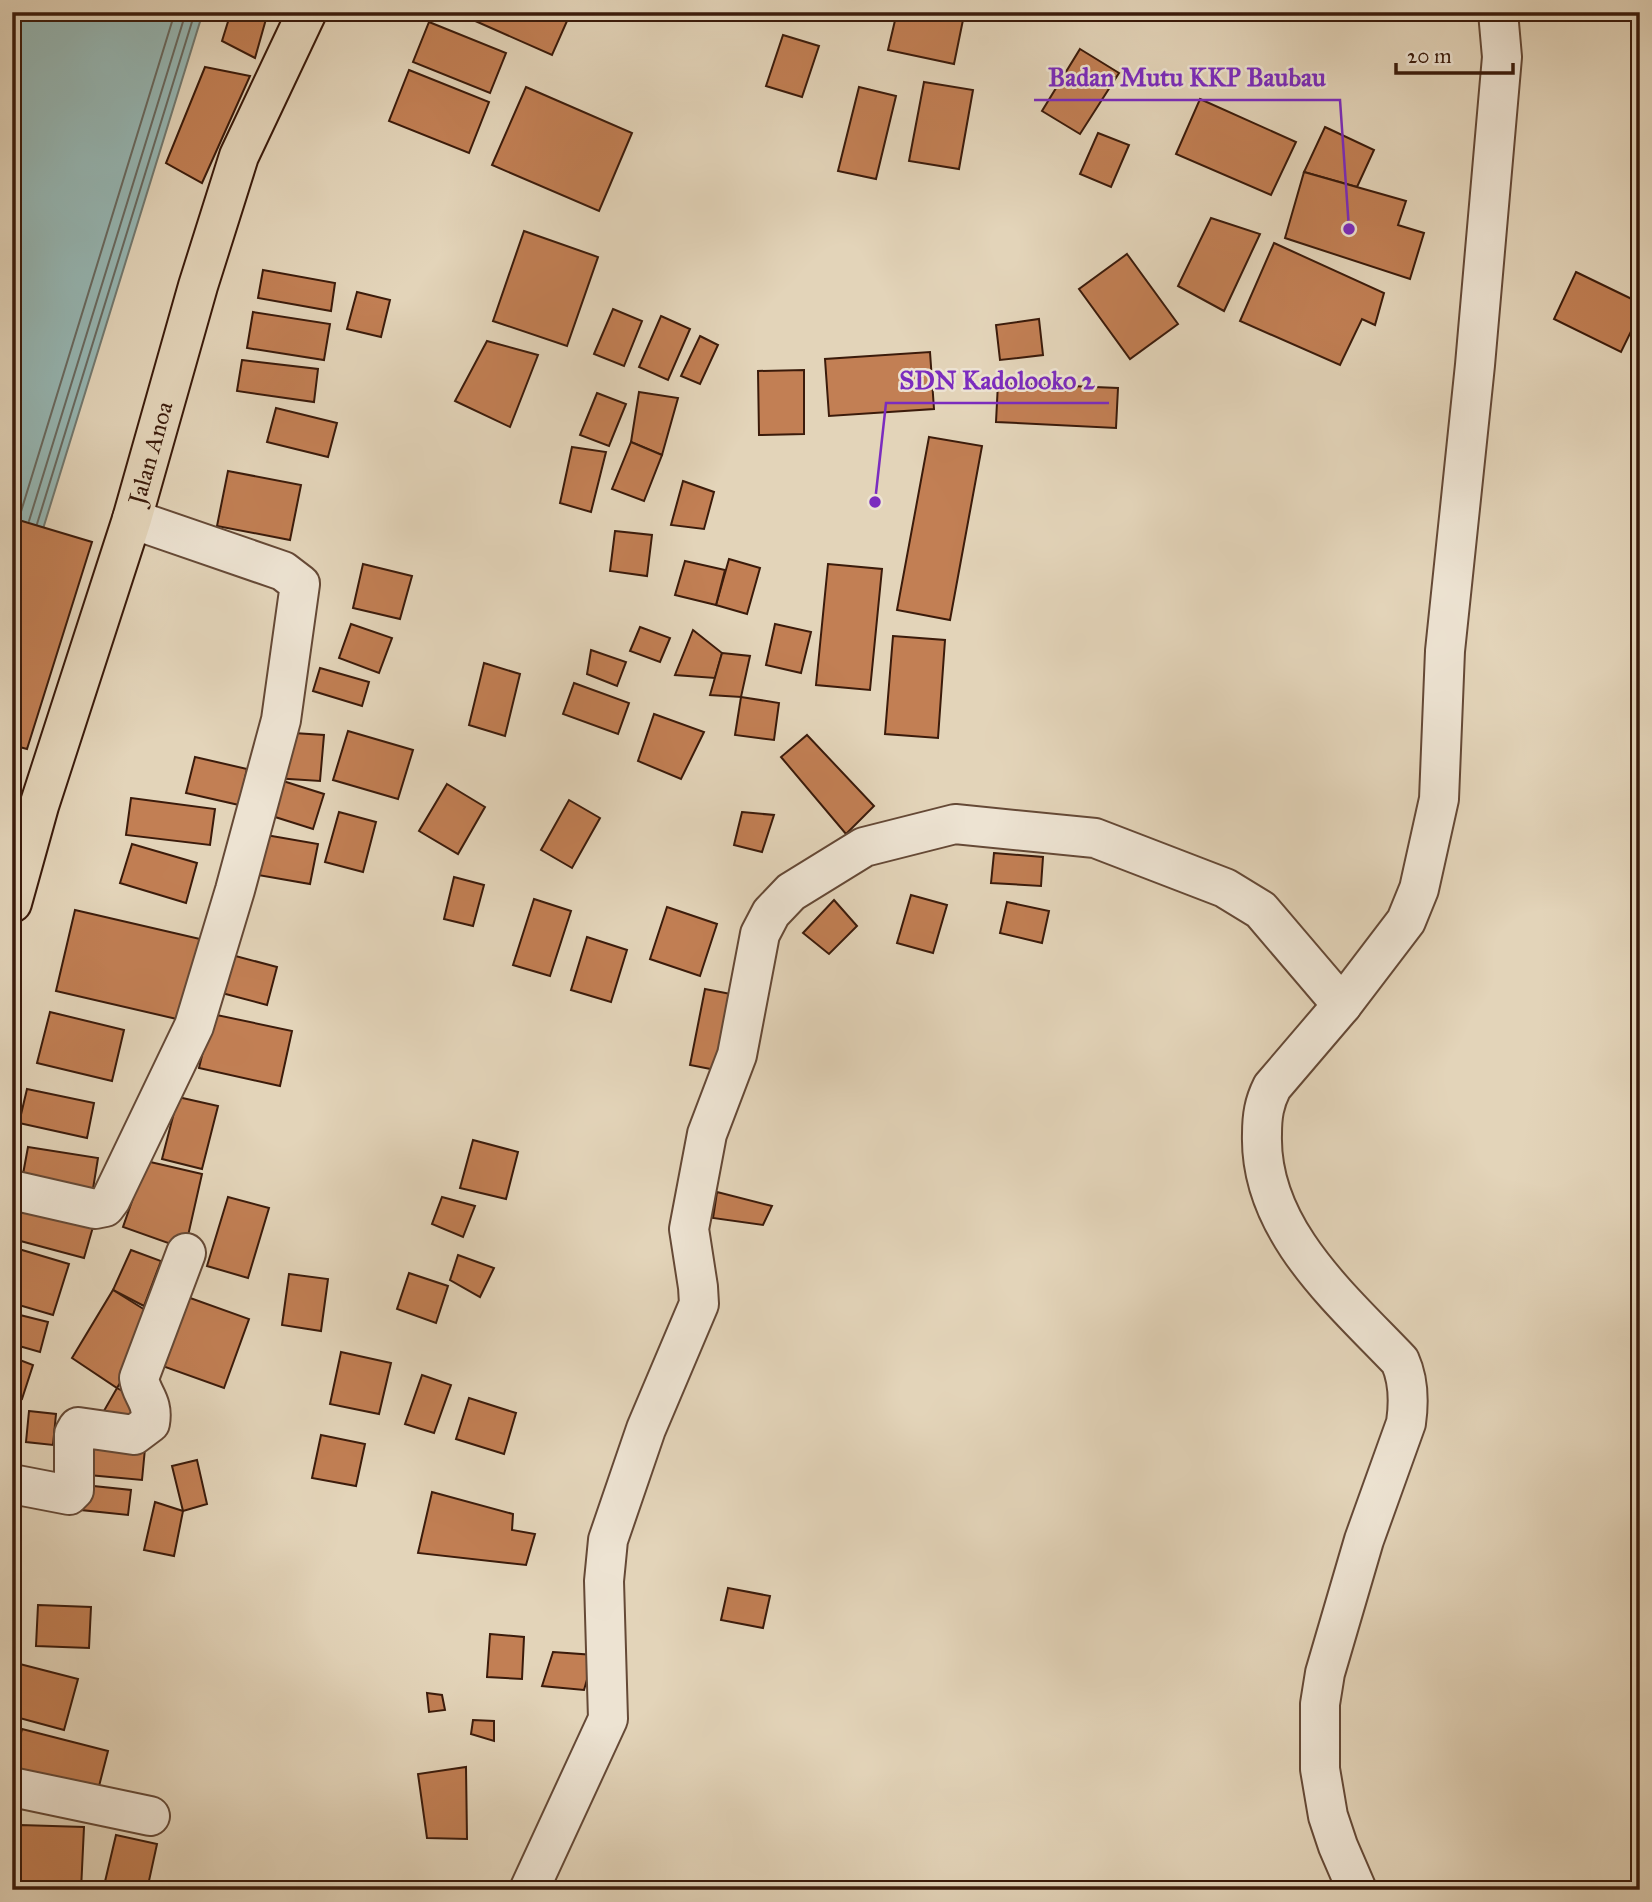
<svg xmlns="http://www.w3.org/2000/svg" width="1652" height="1902" viewBox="0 0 1652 1902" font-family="'IM FELL Great Primer',serif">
  <rect width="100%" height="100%" fill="#e3d4b9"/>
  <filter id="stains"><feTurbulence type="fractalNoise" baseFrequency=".00286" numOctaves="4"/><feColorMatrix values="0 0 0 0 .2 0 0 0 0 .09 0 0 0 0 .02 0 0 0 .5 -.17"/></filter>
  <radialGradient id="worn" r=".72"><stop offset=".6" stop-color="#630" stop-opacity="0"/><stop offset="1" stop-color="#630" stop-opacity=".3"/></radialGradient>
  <polygon fill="#96b7b4" stroke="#727970" stroke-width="2" points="12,12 203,12 12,629"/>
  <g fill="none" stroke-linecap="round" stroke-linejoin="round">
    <g stroke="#686960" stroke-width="2">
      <polyline points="19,518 175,12"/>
      <polyline points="29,521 186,12"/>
      <polyline points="37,524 195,12"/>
    </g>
  </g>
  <g fill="#c27f54" stroke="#3b1b0b" stroke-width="2">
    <polygon points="231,12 268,12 255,58 222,41"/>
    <polygon points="455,12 571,12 552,55"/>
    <polygon points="897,12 948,12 964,15 954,64 888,50"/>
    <polygon points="429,22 506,53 490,93 413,62"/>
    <polygon points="783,35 819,46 802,97 766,86"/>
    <polygon points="1080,49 1119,73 1080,134 1042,111"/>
    <polygon points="205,67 250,76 202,183 166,163"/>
    <polygon points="409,70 489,102 469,153 389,121"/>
    <polygon points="924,82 973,90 959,169 909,161"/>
    <polygon points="526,87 632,133 599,211 492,165"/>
    <polygon points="859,87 896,96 876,179 838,171"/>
    <polygon points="1200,99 1296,142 1271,195 1176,154"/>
    <polygon points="1325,127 1374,150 1357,187 1304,172"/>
    <polygon points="1098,133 1129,145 1111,187 1080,174"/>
    <polygon points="1304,172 1406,201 1398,225 1424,233 1410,279 1285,238"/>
    <polygon points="1211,218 1260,234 1224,311 1178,286"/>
    <polygon points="524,231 598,257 567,346 493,321"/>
    <polygon points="1274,243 1384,293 1375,325 1362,319 1340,365 1240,321"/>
    <polygon points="1127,254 1178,324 1130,359 1079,289"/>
    <polygon points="263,270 335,283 331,311 258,298"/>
    <polygon points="1576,272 1640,303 1640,313 1621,352 1554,319"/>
    <polygon points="357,292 390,300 381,337 347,329"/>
    <polygon points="613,309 642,321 624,366 594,354"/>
    <polygon points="253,312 330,324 324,360 247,348"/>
    <polygon points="661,316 690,329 668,380 639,367"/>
    <polygon points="1039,319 1043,355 1000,360 996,325"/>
    <polygon points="700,336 718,345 700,384 681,376"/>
    <polygon points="487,341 538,355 510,427 455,401"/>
    <polygon points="930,352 934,409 829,416 825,359"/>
    <polygon points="242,360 318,369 314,402 237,391"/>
    <polygon points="804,370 804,434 759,435 758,371"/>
    <polygon points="998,383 1118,388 1116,428 996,422"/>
    <polygon points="639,392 678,398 662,455 631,442"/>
    <polygon points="597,393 626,404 609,446 580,435"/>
    <polygon points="276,408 337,423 328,457 267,442"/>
    <polygon points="929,437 982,446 950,620 897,610"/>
    <polygon points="631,442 662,455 644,501 612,489"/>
    <polygon points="572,447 606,452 591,512 560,503"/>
    <polygon points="228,471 301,485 290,540 217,526"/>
    <polygon points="683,481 714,492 704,529 671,525"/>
    <polygon points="12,518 92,542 27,749 12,745"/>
    <polygon points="615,531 652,535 647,576 610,571"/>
    <polygon points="729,559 760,568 747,614 716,605"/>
    <polygon points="685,561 725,570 716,605 675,595"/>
    <polygon points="363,564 412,576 400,619 353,608"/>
    <polygon points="828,564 882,569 870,690 816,685"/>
    <polygon points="351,624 392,638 379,673 339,658"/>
    <polygon points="775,624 811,632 801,673 766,665"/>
    <polygon points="640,627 670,638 660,662 630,651"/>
    <polygon points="693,630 722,653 715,678 675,675"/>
    <polygon points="893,636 945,640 938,738 885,734"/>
    <polygon points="591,650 626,662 617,686 587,674"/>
    <polygon points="722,653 750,656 741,697 710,695"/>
    <polygon points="484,663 520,674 505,736 469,725"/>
    <polygon points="320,668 369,682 362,706 313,691"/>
    <polygon points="574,683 629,703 618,734 563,714"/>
    <polygon points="741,697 779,703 774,740 735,735"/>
    <polygon points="654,714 704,732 681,779 638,761"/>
    <polygon points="348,731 413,750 398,799 333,780"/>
    <polygon points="278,732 324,735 320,781 274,778"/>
    <polygon points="807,735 874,806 846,834 781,757"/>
    <polygon points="195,757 247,769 239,805 186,793"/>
    <polygon points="283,781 324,794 313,829 272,816"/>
    <polygon points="447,784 485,807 458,854 419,831"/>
    <polygon points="131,798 215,809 210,845 126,835"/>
    <polygon points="569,800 600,818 572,868 541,850"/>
    <polygon points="339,812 376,822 363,872 325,862"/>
    <polygon points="742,812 774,815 762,852 734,845"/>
    <polygon points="266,835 318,844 310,884 258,875"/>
    <polygon points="132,844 197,863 186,903 120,883"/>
    <polygon points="994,853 1043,857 1041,886 991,883"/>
    <polygon points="454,877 484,885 473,926 444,919"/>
    <polygon points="911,895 947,905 933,953 897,943"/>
    <polygon points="534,899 571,911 550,976 513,965"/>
    <polygon points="834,900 857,926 829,954 803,933"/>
    <polygon points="1007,902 1049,911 1042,943 1000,933"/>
    <polygon points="667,907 717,924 700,976 650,959"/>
    <polygon points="75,910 200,939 181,1020 56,991"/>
    <polygon points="587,937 627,950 611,1002 571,990"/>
    <polygon points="228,954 277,967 267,1005 218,992"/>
    <polygon points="705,989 741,996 726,1072 690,1065"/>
    <polygon points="50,1012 124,1030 112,1081 37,1063"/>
    <polygon points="212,1014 292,1031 280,1086 199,1068"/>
    <polygon points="27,1089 94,1103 87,1138 19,1123"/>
    <polygon points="178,1097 218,1106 202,1169 162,1159"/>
    <polygon points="473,1140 518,1152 506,1199 460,1188"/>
    <polygon points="28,1147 98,1158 92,1195 21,1185"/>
    <polygon points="146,1161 202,1174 185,1249 123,1227"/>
    <polygon points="717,1192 772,1206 763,1225 713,1218"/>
    <polygon points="228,1197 269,1208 248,1278 207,1266"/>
    <polygon points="442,1197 475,1206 463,1237 432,1224"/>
    <polygon points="24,1201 95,1220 84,1258 13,1239"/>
    <polygon points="12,1247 69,1264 53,1315 12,1303"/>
    <polygon points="131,1250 161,1261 144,1306 113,1290"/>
    <polygon points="458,1255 494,1268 480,1297 450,1280"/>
    <polygon points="409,1273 448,1286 436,1323 397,1309"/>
    <polygon points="289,1274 328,1279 321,1331 282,1325"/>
    <polygon points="113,1290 158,1318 117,1388 72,1358"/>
    <polygon points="179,1294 249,1319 224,1388 154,1363"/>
    <polygon points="12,1313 48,1322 40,1352 12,1344"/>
    <polygon points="341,1352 391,1363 379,1414 330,1404"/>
    <polygon points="12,1357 33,1365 22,1399 12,1395"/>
    <polygon points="422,1375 451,1385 434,1433 405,1424"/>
    <polygon points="117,1388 147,1405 131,1433 101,1416"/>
    <polygon points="469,1398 516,1413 504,1454 456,1439"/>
    <polygon points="29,1411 56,1414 53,1445 26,1442"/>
    <polygon points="83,1432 146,1438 142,1480 78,1474"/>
    <polygon points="321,1435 365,1444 356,1486 312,1478"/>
    <polygon points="197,1460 207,1504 183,1511 172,1466"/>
    <polygon points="84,1485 131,1490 128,1515 81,1510"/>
    <polygon points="432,1492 513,1514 512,1530 535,1534 526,1565 418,1553"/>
    <polygon points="155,1502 183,1511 174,1556 144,1550"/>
    <polygon points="12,1538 19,1539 13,1579 12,1579"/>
    <polygon points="728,1588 770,1596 763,1628 721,1620"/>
    <polygon points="38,1605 91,1607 89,1648 36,1646"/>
    <polygon points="490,1634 524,1637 522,1679 487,1677"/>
    <polygon points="553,1652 594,1655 584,1690 542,1686"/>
    <polygon points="12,1662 78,1679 64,1730 12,1716"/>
    <polygon points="427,1693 442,1695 445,1710 429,1712"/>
    <polygon points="473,1720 494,1721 494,1741 471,1734"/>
    <polygon points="22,1729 108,1751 98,1790 12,1769"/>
    <polygon points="466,1767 467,1839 427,1838 418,1774"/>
    <polygon points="20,1825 84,1827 81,1890 17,1890"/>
    <polygon points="116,1835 157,1844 147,1890 103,1890"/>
  </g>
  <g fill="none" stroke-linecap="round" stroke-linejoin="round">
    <defs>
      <g id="street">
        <polyline points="12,1190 95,1209 105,1207 111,1199 194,1026 235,890 281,720 300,584 283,571 132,519"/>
        <path d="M12,1484L69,1495L74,1490V1434L78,1427L134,1435L150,1423C154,1401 141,1395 139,1378L186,1253"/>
        <polyline points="12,1787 150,1816"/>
        <polyline points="529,1890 608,1719 604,1581 608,1540 646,1429 699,1304 698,1287 689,1229 707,1134 737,1055 760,934 771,913 791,892 864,847 955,824 1095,838 1225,888 1261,910 1342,1005"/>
        <path d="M1357,1890L1338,1846L1328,1816L1320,1769V1704L1325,1673L1364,1540L1406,1423C1409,1402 1409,1381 1400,1361C1340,1298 1259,1229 1262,1134C1262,1116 1264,1103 1272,1087L1342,1005L1406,921L1419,889L1439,799L1445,651L1475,365L1502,57L1498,12"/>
      </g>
      <g id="highway">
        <path id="s1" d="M12,903L39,806L132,519L198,286L239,156L307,12"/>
      </g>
    </defs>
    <use href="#street" stroke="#654936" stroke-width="42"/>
    <use href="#highway" stroke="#3b1b0b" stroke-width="42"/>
    <use href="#street" stroke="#ede3d2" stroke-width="38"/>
    <use href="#highway" stroke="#e3d4b9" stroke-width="38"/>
  </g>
  <g text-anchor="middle" stroke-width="5" stroke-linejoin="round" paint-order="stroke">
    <g font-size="24" fill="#3b1b0b" stroke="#ede3d2">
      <text dy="8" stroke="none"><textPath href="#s1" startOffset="471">Jalan Anoa</textPath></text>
    </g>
  </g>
  <path fill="none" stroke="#7b2cbf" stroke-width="2.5" d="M1349 229L1340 100H1034M875 502L886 403H1109"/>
  <g fill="#7b2cbf" stroke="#ede3d2" stroke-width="2.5">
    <circle cx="1349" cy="229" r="7"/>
    <circle cx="875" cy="502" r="7"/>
  </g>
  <g font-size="26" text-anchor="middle" font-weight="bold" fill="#7b2cbf" stroke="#ede3d2" stroke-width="5" stroke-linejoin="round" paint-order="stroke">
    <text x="1187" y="86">Badan Mutu KKP Baubau</text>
    <text x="997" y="389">SDN Kadolooko 2</text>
  </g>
  <rect width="1652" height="1902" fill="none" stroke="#e3d4b9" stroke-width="42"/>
  <rect x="14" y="14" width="1624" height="1874" fill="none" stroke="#3b1b0b" stroke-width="3.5"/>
  <rect x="21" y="21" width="1610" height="1860" fill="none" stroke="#3b1b0b" stroke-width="2"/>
  <path d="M1396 63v10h117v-10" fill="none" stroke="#3b1b0b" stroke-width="3.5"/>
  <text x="1407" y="63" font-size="21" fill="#3b1b0b" stroke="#ede3d2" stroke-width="5" paint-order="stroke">20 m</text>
  <rect width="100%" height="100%" filter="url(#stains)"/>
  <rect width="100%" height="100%" fill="url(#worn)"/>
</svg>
